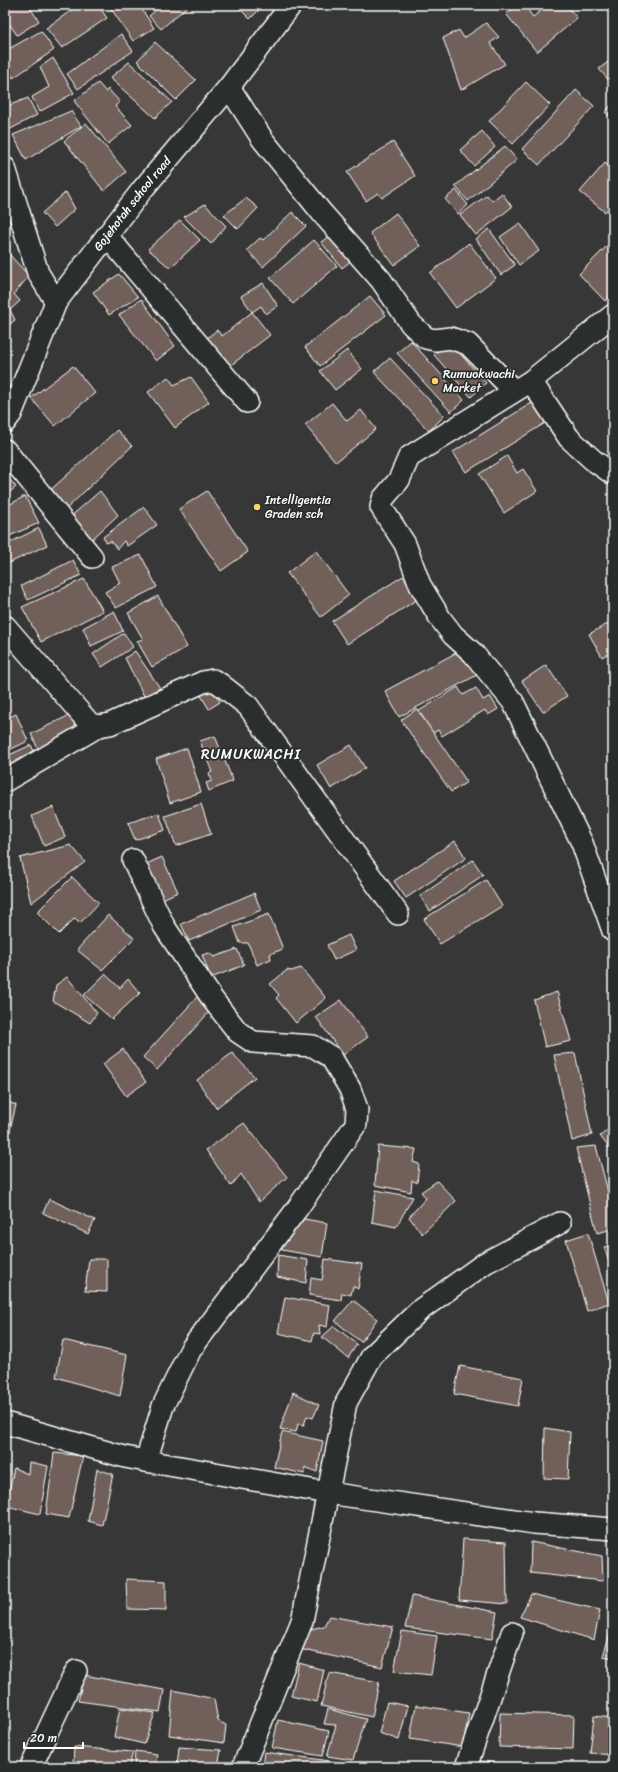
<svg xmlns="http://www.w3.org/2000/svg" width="618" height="1772" viewBox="0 0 618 1772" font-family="Sriracha,sans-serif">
  <rect width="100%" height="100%" fill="#383737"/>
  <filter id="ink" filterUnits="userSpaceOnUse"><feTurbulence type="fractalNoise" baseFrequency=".025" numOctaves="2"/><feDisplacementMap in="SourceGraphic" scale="8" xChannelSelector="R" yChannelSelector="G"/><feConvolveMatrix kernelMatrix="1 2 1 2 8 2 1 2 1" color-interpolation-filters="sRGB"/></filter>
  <g filter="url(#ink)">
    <g fill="#71605a" stroke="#fff">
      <polygon points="5,5 28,5 39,21 17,35 5,18"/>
      <polygon points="79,5 98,5 107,18 62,48 46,28"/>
      <polygon points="113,5 139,5 154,28 133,41 110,7"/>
      <polygon points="162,5 189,5 161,29 149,16"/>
      <polygon points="236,5 264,5 250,19"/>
      <polygon points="517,5 524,5 533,17 548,5 566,5 577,18 537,52 506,14"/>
      <polygon points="486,23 499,37 490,43 505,64 461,90 443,38 459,30 464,38"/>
      <polygon points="41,31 54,50 13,78 5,61 5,51"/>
      <polygon points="121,34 133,51 78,89 67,74"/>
      <polygon points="155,42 196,80 176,100 137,61"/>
      <polygon points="53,58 74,93 39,112 32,97 49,87 40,67"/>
      <polygon points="613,58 613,83 612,84 599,69"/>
      <polygon points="129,62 172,102 155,118 110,78"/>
      <polygon points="526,82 550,105 513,144 489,121"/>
      <polygon points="98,83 106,92 108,89 120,102 115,106 132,125 108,144 74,101"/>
      <polygon points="576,90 594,106 539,165 522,149"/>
      <polygon points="28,98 37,115 5,132 5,107"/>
      <polygon points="613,103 613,119 605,112"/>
      <polygon points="71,111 81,126 26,160 13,135"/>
      <polygon points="86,123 126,172 104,191 64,141"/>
      <polygon points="482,131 495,147 474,166 460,150"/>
      <polygon points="393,142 415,176 382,198 378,193 366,201 347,172"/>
      <polygon points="505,146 517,160 468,201 455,186"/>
      <polygon points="605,163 613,169 613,202 605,212 580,192"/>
      <polygon points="456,190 468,205 458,214 445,199"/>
      <polygon points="66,192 75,209 55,227 42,213"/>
      <polygon points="502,193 512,207 476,235 460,215 487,195 492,201"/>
      <polygon points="246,198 258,208 238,229 224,215"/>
      <polygon points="205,204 226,226 211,244 184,217"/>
      <polygon points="292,212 306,226 263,267 247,250 260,238 263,240"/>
      <polygon points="396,213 420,246 394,265 370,233"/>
      <polygon points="180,220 200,240 170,268 148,249"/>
      <polygon points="520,223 539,251 519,265 500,237"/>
      <polygon points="489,229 515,265 501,275 476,239"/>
      <polygon points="331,235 352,260 342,268 321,242"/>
      <polygon points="314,240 337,266 293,304 270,278"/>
      <polygon points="613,240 613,293 605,301 579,274"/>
      <polygon points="469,243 496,278 456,308 430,273"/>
      <polygon points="9,254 29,276 14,294 20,301 10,310 15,320 5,328 5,258"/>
      <polygon points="119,274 138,297 109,315 93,292"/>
      <polygon points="263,283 278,306 266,314 261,306 252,312 241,296"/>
      <polygon points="370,296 386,315 320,366 305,347"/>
      <polygon points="141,299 175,346 156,361 119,315"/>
      <polygon points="252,312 270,335 226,369 203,341 217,330 222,336"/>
      <polygon points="411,341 464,400 451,412 397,353"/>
      <polygon points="449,341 486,383 471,397 434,355"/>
      <polygon points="347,350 362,369 335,390 320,371"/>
      <polygon points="390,358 444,416 429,431 374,372"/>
      <polygon points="73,366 95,393 55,426 31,398"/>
      <polygon points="168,377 174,385 191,377 209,402 175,428 148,392"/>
      <polygon points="538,399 550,420 466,472 453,452"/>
      <polygon points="332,403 347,421 361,410 376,429 336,462 305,425"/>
      <polygon points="117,430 132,446 60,515 45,495"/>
      <polygon points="507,456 517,473 523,469 537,491 504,513 479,474"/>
      <polygon points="5,474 16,487 5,496"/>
      <polygon points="100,491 118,515 90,541 69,518"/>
      <polygon points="207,491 248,552 221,571 179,509"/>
      <polygon points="25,496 39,523 5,538 5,507"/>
      <polygon points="144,507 157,525 127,546 124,541 117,549 111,541 107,543 103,537"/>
      <polygon points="39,528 47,545 5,565 5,545"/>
      <polygon points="316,551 349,595 321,617 287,573"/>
      <polygon points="141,555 157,587 116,608 105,592 120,583 112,567"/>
      <polygon points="73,560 81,575 28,600 21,586"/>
      <polygon points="403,576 418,599 347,644 332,621"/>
      <polygon points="84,579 103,611 41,642 22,607"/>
      <polygon points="158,596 187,647 152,667 137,641 143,639 128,613"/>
      <polygon points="114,611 123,631 91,646 83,628"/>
      <polygon points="613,621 613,651 602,657 589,634"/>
      <polygon points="124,633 133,647 102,667 93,654"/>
      <polygon points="463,649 477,675 399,717 385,691"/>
      <polygon points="135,651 160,688 144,696 125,658"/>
      <polygon points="546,665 567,696 543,712 522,681"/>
      <polygon points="211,687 220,702 209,709 200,694"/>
      <polygon points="458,687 463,695 476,688 483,700 490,696 498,709 488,715 485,710 442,736 438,730 433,733 419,711"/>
      <polygon points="417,709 467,782 451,792 401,720"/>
      <polygon points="16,714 28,741 5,752 5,719"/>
      <polygon points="70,715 80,736 41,755 31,734"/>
      <polygon points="215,736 233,781 209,791 206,783 212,781 209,773 212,772 200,741"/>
      <polygon points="31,745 38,759 5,771 5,757"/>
      <polygon points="351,745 365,768 331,789 317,765"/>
      <polygon points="187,748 201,792 170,803 156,759"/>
      <polygon points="201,804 211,834 176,846 165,816"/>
      <polygon points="53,807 65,837 44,846 32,816"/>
      <polygon points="159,813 165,830 135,840 128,823"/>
      <polygon points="455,841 466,858 406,898 394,881"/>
      <polygon points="71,845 85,862 31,903 20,858"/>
      <polygon points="162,857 178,892 160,900 144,865"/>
      <polygon points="473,860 483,875 430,911 420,896"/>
      <polygon points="72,877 99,903 80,923 75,918 59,934 37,912"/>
      <polygon points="486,880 502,906 440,944 424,919"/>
      <polygon points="254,893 261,910 189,941 181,924"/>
      <polygon points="269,914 283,949 270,954 271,959 257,965 248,943 240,943 234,927"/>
      <polygon points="108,915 134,938 102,970 77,950"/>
      <polygon points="349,935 356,950 334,960 327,945"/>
      <polygon points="237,949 244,965 211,978 202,955 209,953 214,957"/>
      <polygon points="301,968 326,998 296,1023 276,998 279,995 270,984 287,970 291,971"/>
      <polygon points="105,974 120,988 128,979 140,993 112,1019 84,995"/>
      <polygon points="67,977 97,1013 90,1023 53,1001 56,985"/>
      <polygon points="557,992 571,1041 545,1047 534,1000"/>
      <polygon points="197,997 211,1010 157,1070 143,1057"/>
      <polygon points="341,1000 368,1037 343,1055 316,1017"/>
      <polygon points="123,1049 146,1082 126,1096 103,1064"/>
      <polygon points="232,1053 255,1077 216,1108 197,1080"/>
      <polygon points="575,1053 592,1135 572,1141 554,1055"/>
      <polygon points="5,1101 16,1105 5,1150"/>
      <polygon points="244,1123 287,1177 259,1202 241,1174 231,1186 206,1150"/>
      <polygon points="613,1126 613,1153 600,1136"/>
      <polygon points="378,1146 416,1149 413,1162 419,1164 417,1183 412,1180 411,1192 375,1185"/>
      <polygon points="596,1146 613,1211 613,1229 597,1233 576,1148"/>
      <polygon points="437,1181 456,1201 422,1234 409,1217 426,1198 421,1192"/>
      <polygon points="376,1190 413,1197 396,1227 372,1222"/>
      <polygon points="49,1199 95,1220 88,1234 43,1213"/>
      <polygon points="304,1219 327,1223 322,1257 282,1250 284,1239"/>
      <polygon points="588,1233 609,1303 587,1311 566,1240"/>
      <polygon points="613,1245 613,1274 604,1247"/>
      <polygon points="278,1255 308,1260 306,1283 277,1277"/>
      <polygon points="89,1259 107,1259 107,1292 85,1291"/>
      <polygon points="325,1259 362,1264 358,1289 353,1286 351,1295 342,1293 341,1300 309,1295 311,1278 322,1280"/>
      <polygon points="285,1297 330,1305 327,1327 319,1325 320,1334 314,1333 312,1341 278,1333"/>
      <polygon points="353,1300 377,1319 361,1342 335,1321"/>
      <polygon points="334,1326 357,1344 348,1358 322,1337"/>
      <polygon points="63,1340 127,1355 120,1396 56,1377"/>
      <polygon points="460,1366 523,1378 518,1406 454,1394"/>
      <polygon points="293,1392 319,1405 313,1418 307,1416 304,1425 298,1424 296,1432 280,1429"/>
      <polygon points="545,1428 570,1432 568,1479 544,1478"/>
      <polygon points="282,1432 323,1441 317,1472 305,1467 304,1474 274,1467"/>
      <polygon points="54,1453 83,1456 69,1518 46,1514"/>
      <polygon points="29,1462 48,1466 40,1514 6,1506 14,1468 28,1474"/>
      <polygon points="97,1469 113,1474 102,1525 88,1521"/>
      <polygon points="463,1539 506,1542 507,1604 459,1600"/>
      <polygon points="531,1542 602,1556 603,1581 530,1573"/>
      <polygon points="126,1579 166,1581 166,1610 127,1609"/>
      <polygon points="531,1594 600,1610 594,1640 520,1617"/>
      <polygon points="412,1596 497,1612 492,1639 405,1628"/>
      <polygon points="329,1616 393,1627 382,1667 299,1649 306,1630 324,1626"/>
      <polygon points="613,1623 613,1658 603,1656"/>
      <polygon points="402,1631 437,1636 431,1675 394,1671"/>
      <polygon points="299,1663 324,1670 317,1702 291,1696"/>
      <polygon points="329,1673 379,1682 372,1717 321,1706"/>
      <polygon points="84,1675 164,1690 160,1712 78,1701"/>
      <polygon points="173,1690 214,1699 218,1721 226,1725 224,1743 169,1735"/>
      <polygon points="387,1702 408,1706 399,1740 379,1733"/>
      <polygon points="416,1705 469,1713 463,1747 410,1739"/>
      <polygon points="120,1708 155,1713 144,1744 114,1737"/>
      <polygon points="328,1709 366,1719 353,1760 327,1756 336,1725 324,1724"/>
      <polygon points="500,1713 574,1715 573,1749 499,1747"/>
      <polygon points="594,1716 613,1718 613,1755 590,1753"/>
      <polygon points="278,1720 329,1731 323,1756 272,1748"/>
      <polygon points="74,1747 133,1752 129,1767 84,1767 73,1765"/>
      <polygon points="179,1747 221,1750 218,1767 177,1767"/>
      <polygon points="135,1751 157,1754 155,1765 169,1765 169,1767 134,1767"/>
      <polygon points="264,1752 345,1763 345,1767 262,1767"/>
      <polygon points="477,1760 512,1767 476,1767"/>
    </g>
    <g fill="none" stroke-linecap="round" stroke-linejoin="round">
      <defs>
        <g id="street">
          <polyline points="229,87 263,140 322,213 381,280 411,324 426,338 435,340 450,338 468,344 514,391"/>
          <polyline points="5,168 38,273 56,302"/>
          <polyline points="107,236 247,402"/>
          <polyline points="613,315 531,381 409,457 399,480 383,499 381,507 405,544 420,585 440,618 453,635 473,653 513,702 582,843 613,931"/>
          <polyline points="531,381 569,438 593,460 613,474"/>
          <path id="s1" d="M5,422L11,414L56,302L142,190L229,87L291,5"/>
          <polyline points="5,450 92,557"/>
          <polyline points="5,626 90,724 99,726"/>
          <polyline points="5,781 99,726 110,724 203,682 213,680 220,684 248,706 398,914"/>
          <polyline points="133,860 164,926 213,1000 238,1032 253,1042 313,1046 331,1057 350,1089 357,1109 356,1124 297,1209 191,1349 163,1406 146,1461"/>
          <polyline points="5,1423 125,1457 146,1461 328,1493 534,1523 613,1529"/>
          <polyline points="31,1767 76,1671"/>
          <polyline points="243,1767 302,1621 346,1403 372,1356 420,1310 485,1263 560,1223"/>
          <polyline points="466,1767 512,1633"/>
        </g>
      </defs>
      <use href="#street" stroke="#fff" stroke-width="24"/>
      <use href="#street" stroke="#2a2d2e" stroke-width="21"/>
    </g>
  </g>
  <g fill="#ffd166" stroke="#2a2d2e" stroke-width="1.5">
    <circle cx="435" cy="381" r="4"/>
    <circle cx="257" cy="507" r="4"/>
  </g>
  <g text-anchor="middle" stroke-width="3.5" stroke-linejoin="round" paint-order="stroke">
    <g font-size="12" fill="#fff" stroke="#2a2d2e">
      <text dy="4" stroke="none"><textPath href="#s1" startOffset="255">Gojehotah school road</textPath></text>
    </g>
    <g font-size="12" fill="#fff" stroke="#2a2d2e" text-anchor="start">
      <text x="443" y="378">Rumuokwachi<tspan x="443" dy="14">Market</tspan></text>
      <text x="265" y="504">Intelligentia<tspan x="265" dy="14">Graden sch</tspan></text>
    </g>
    <g font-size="14" letter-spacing="1" fill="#fff" stroke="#2a2d2e">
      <text x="251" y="759">RUMUKWACHI</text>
    </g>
  </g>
  <rect width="618" height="1772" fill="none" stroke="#2a2d2e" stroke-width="20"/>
  <rect x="10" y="10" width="598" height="1752" fill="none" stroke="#fff" stroke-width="1.5" filter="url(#ink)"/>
  <path d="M24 1742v6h59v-6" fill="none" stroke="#ffffff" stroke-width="2"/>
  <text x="30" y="1742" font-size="12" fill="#ffffff" stroke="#2a2d2e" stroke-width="3" paint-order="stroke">20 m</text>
</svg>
